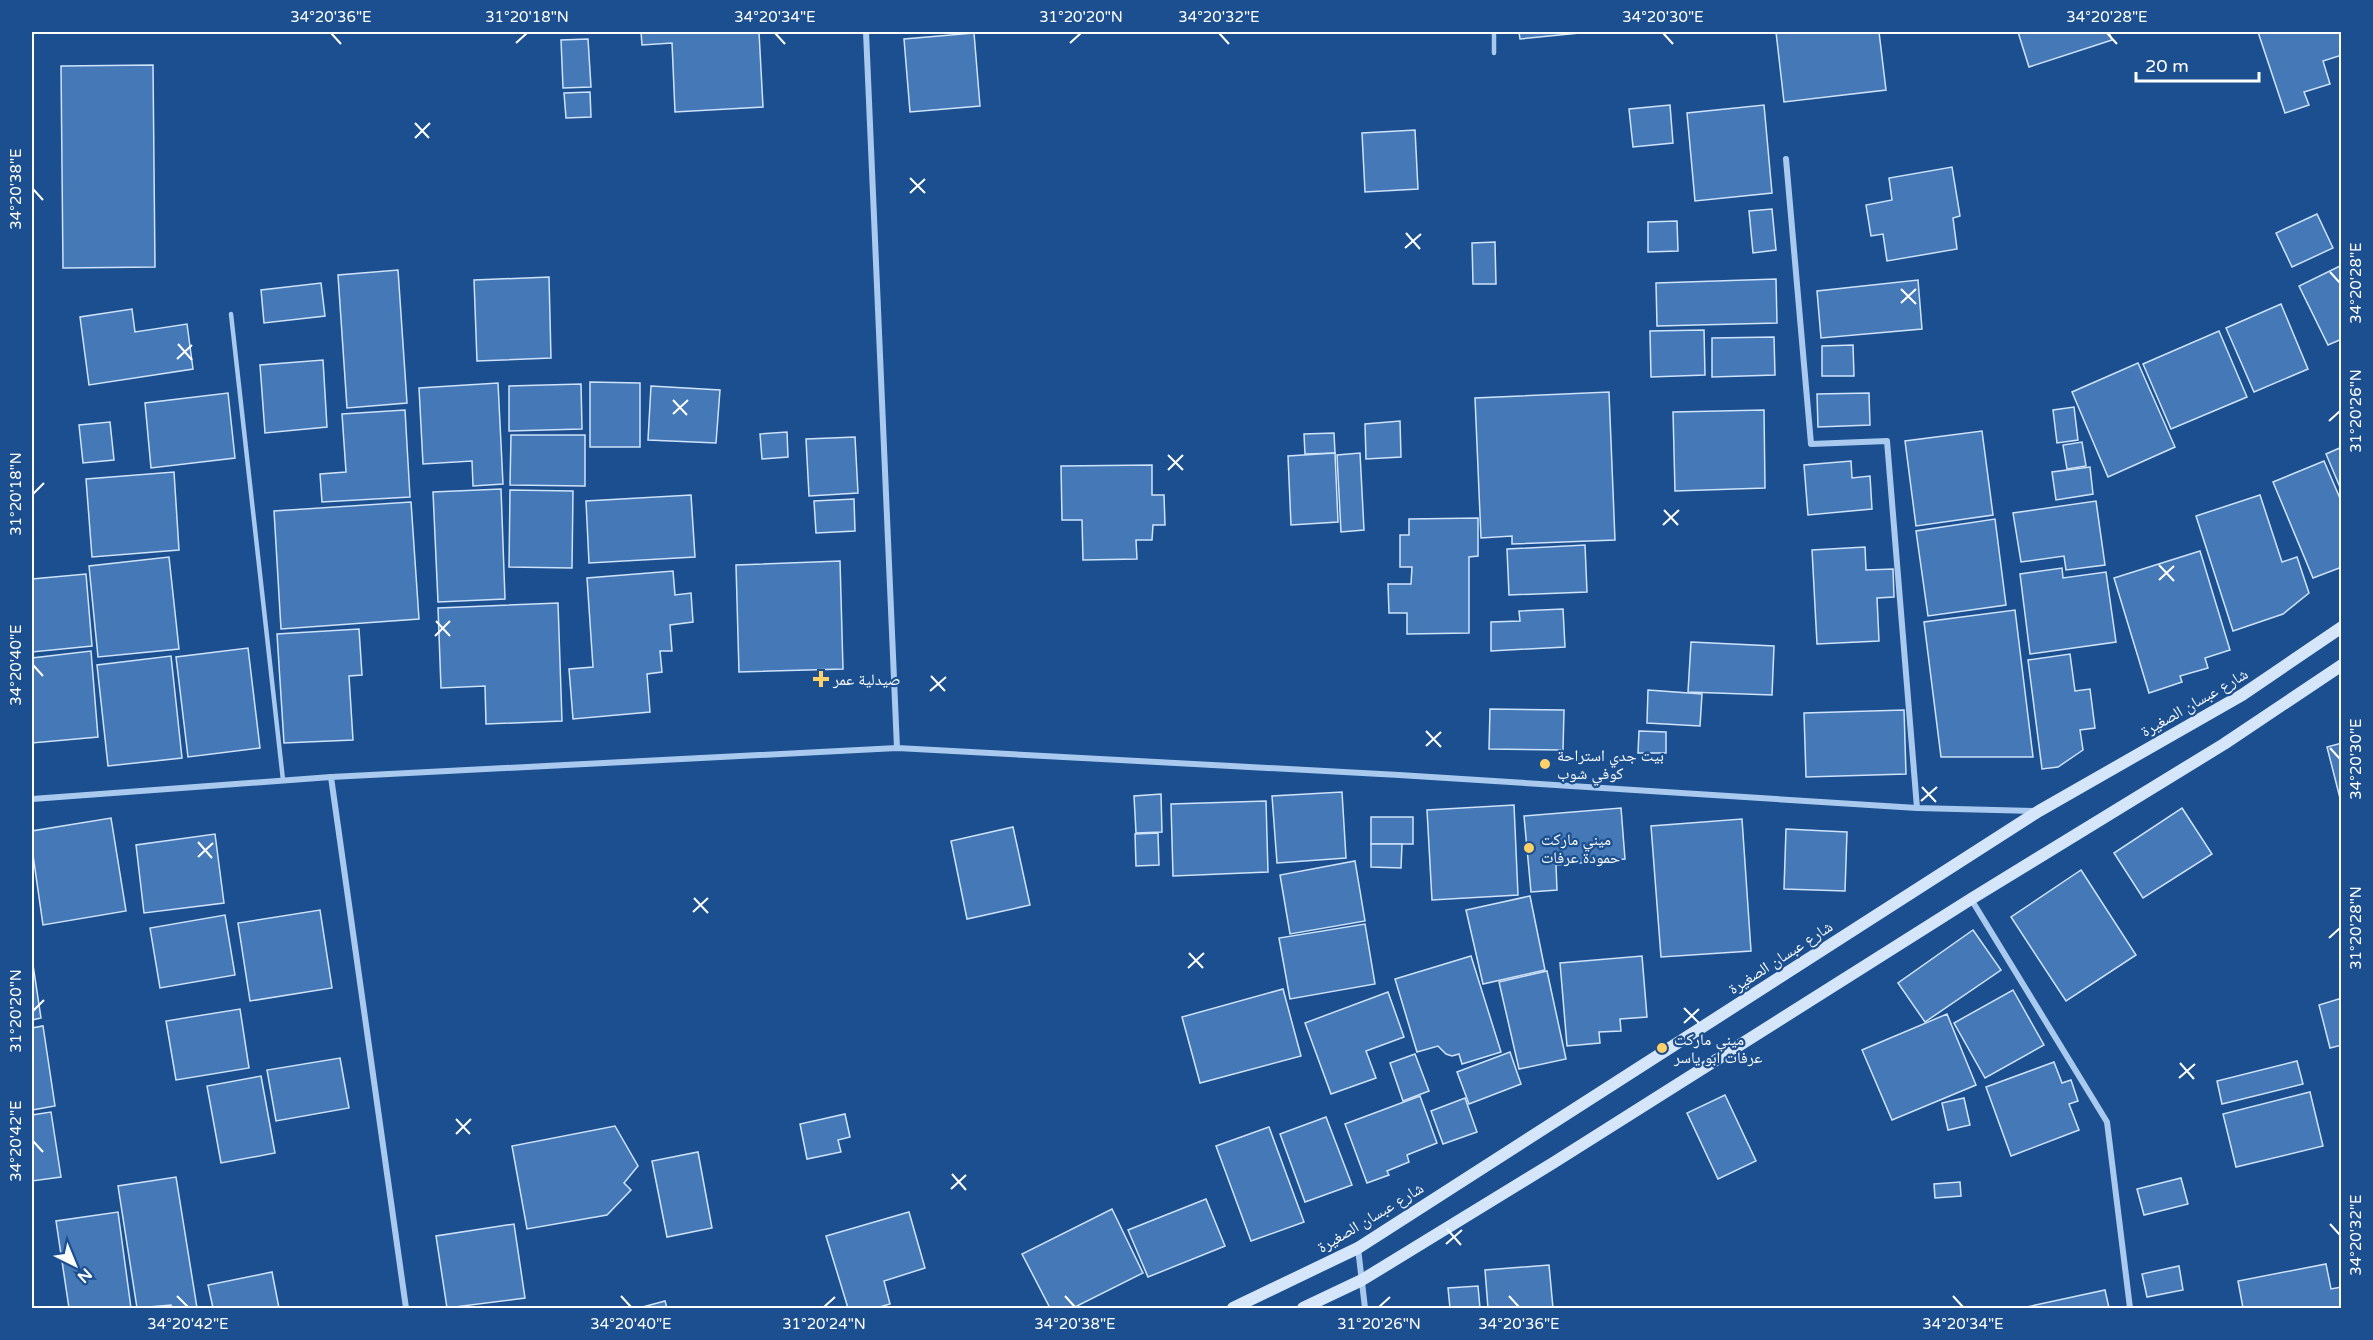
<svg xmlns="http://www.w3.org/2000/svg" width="2373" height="1340" viewBox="0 0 2373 1340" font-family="'Varela Round','Noto Naskh Arabic',sans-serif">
  <rect width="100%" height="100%" fill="#1b4f8f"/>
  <g fill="#4478b7" stroke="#cfe3fa" stroke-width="1.5">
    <polygon points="641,32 759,32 763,107 675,112 672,43 642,45"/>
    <polygon points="1519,32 1590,32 1520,39"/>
    <polygon points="1776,32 1879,32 1886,90 1784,102"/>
    <polygon points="2018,32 2109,32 2112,40 2029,67"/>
    <polygon points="2258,32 2342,32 2342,55 2323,61 2330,84 2304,92 2309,105 2285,113"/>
    <polygon points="974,33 980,106 910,112 904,39"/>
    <polygon points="588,39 591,87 563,88 561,40"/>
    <polygon points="153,65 155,267 63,268 61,66"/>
    <polygon points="590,92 591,117 566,118 564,93"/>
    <polygon points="1670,105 1673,143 1633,147 1629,109"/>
    <polygon points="1764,105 1772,193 1695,201 1687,113"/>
    <polygon points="1415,130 1418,189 1365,192 1362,133"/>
    <polygon points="1952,167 1960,216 1953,218 1957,249 1887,261 1883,234 1871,236 1866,205 1892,200 1889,178"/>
    <polygon points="1772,209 1776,250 1753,253 1749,211"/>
    <polygon points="2317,214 2333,248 2292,267 2276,233"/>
    <polygon points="1677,221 1678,251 1648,252 1648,222"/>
    <polygon points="1495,242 1496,284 1473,284 1472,243"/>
    <polygon points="2342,265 2342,339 2328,345 2299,286"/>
    <polygon points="398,270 407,403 347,408 338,275"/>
    <polygon points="549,277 551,358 477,361 474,280"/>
    <polygon points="1776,279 1777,323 1657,326 1656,283"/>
    <polygon points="1918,280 1922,329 1821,338 1817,291"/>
    <polygon points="321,283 325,316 264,323 261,290"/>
    <polygon points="2281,304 2308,369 2254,392 2226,328"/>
    <polygon points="132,309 135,332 187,324 193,369 89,385 80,317"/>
    <polygon points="1704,330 1705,375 1651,377 1650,331"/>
    <polygon points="2219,331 2247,397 2171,429 2143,364"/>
    <polygon points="1774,337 1775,375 1712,377 1712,338"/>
    <polygon points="1853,345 1854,376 1822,376 1822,346"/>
    <polygon points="323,360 327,427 265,433 260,365"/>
    <polygon points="2138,363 2175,447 2108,477 2072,392"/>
    <polygon points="590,382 640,383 640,447 590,447"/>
    <polygon points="498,383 503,484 473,486 472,461 423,464 419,388"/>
    <polygon points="581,384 582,429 509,431 509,386"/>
    <polygon points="651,386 720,390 716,443 648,440"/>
    <polygon points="1609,392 1615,540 1512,544 1512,536 1481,538 1475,398"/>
    <polygon points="228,393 235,458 151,468 145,403"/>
    <polygon points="1869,393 1870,425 1818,427 1817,394"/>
    <polygon points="2074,407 2078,440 2057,443 2053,410"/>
    <polygon points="405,410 410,497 322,502 320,474 346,472 342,414"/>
    <polygon points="1764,410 1765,488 1675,491 1673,412"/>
    <polygon points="1400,421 1401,457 1366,459 1365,424"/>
    <polygon points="110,422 114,460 83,463 79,425"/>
    <polygon points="1982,431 1993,515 1916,526 1905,441"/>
    <polygon points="787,432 788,457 762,459 760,434"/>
    <polygon points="1334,433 1335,453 1305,454 1304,434"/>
    <polygon points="511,435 585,435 585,486 510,485"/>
    <polygon points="855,437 858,493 809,496 806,439"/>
    <polygon points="2082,442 2086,466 2067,469 2063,445"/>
    <polygon points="2342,447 2342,492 2326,454"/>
    <polygon points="1335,453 1338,522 1291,525 1288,456"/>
    <polygon points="1360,453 1364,530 1341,532 1337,455"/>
    <polygon points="1851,461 1852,478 1870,476 1872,509 1808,515 1804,465"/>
    <polygon points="2324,461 2342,503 2342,567 2313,578 2273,482"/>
    <polygon points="1152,465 1152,495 1164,495 1165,525 1153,525 1152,540 1136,540 1137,559 1083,560 1082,520 1062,520 1061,466"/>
    <polygon points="2090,467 2093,494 2056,500 2052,472"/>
    <polygon points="174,472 179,550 92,557 86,479"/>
    <polygon points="501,489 505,599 438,602 433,492"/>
    <polygon points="510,490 573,491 572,568 509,567"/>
    <polygon points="691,495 695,557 589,563 586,501"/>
    <polygon points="2260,495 2282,562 2297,557 2309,593 2283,614 2233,631 2196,516"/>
    <polygon points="854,499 855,531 816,533 814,501"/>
    <polygon points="2096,501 2105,565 2066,570 2064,556 2021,562 2013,513"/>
    <polygon points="411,502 419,619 281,629 274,511"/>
    <polygon points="1478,518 1478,556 1469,557 1469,633 1407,634 1407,613 1389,613 1388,584 1411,584 1412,567 1400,567 1400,535 1409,535 1409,519"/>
    <polygon points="1995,519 2006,605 1928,616 1916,531"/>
    <polygon points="1585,545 1587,592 1509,595 1507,549"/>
    <polygon points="1865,547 1866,570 1893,569 1894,597 1877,598 1879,641 1817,644 1812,550"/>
    <polygon points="2200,551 2230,650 2205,658 2208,668 2180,676 2182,682 2149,693 2114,578"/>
    <polygon points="169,557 179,649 98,657 89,566"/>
    <polygon points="840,561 843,669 739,672 736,565"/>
    <polygon points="2062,568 2063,578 2106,572 2116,642 2030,654 2020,574"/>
    <polygon points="673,571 675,595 691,593 693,622 670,625 672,651 660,651 662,672 647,674 650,712 573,719 569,669 593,667 587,578"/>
    <polygon points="86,574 92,646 32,652 32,579"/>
    <polygon points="558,603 562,721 486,724 485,686 441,688 438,608"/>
    <polygon points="1563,609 1565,647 1491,651 1491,622 1520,621 1519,611"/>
    <polygon points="2015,610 2033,757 1941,757 1924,622"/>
    <polygon points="359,629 362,675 349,676 353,740 284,743 277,634"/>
    <polygon points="1691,642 1774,646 1772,695 1688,692"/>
    <polygon points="248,648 260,748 188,757 176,657"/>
    <polygon points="91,651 98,737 32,743 32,658"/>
    <polygon points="2070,654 2075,691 2090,689 2095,728 2080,730 2083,750 2058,767 2042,769 2028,660"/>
    <polygon points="171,656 182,758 108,766 97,665"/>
    <polygon points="1648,690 1702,694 1700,726 1647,723"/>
    <polygon points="1490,709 1564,710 1563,750 1489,749"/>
    <polygon points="1904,710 1906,774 1806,777 1804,713"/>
    <polygon points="1639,731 1666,732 1666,753 1638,753"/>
    <polygon points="2342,743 2342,806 2327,747"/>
    <polygon points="1342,792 1346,858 1277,863 1272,796"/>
    <polygon points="1161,794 1162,832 1136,833 1134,796"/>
    <polygon points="1266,801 1268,872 1173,876 1171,804"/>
    <polygon points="1514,805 1518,895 1432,900 1427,810"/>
    <polygon points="1621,808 1625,859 1556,865 1557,890 1531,892 1524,816"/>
    <polygon points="2182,808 2212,854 2143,898 2114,853"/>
    <rect x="1371" y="817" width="42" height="27"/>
    <polygon points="111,818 126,911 43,925 32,848 32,831"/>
    <polygon points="1742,819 1751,951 1661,957 1651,826"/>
    <polygon points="1013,827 1030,905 967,919 951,841"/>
    <polygon points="1786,829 1847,832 1845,891 1784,889"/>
    <polygon points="1158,833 1159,865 1136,866 1135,834"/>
    <polygon points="215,834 224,903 144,913 136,845"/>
    <polygon points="1371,844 1402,844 1401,868 1371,867"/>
    <polygon points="1355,861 1365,921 1290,934 1280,875"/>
    <polygon points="2081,870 2136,955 2066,1001 2011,917"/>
    <polygon points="1530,896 1545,970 1483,984 1466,910"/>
    <polygon points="320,910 332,988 250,1001 238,923"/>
    <polygon points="225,915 235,975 160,988 150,928"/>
    <polygon points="1365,924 1375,984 1290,999 1279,938"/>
    <polygon points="1973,930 2001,970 1925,1022 1898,983"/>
    <polygon points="1471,956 1501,1052 1462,1064 1459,1054 1452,1056 1446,1054 1438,1046 1417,1052 1395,979"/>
    <polygon points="1642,956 1647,1017 1620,1019 1621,1031 1599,1032 1600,1043 1567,1046 1560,963"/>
    <polygon points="32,958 41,1018 32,1020"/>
    <polygon points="1547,971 1566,1059 1519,1069 1499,982"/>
    <polygon points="1283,989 1301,1056 1200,1083 1182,1017"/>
    <polygon points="2013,990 2044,1045 1985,1078 1954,1023"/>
    <polygon points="1388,992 1404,1037 1366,1051 1376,1078 1331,1094 1305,1023"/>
    <polygon points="2342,998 2342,1045 2330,1048 2319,1005"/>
    <polygon points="240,1009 249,1068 176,1080 166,1021"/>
    <polygon points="1947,1014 1976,1085 1892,1120 1862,1050"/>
    <polygon points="43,1026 55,1106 32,1110 32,1028"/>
    <polygon points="1510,1052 1521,1084 1469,1104 1457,1072"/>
    <polygon points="1415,1054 1429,1091 1403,1101 1390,1063"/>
    <polygon points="340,1058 349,1108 276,1121 267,1070"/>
    <polygon points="2297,1061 2303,1084 2222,1104 2217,1081"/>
    <polygon points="2054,1062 2062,1083 2071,1080 2078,1101 2069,1104 2079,1130 2011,1156 1986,1087"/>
    <polygon points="261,1076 275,1153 221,1163 207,1086"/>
    <polygon points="2310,1092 2323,1146 2236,1167 2223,1114"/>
    <polygon points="1725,1095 1756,1161 1718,1179 1687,1113"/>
    <polygon points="1420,1096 1437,1143 1407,1155 1409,1162 1387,1171 1389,1175 1367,1183 1345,1124"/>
    <polygon points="1465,1098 1477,1132 1443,1144 1431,1111"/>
    <polygon points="1964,1098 1970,1125 1948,1130 1942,1103"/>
    <polygon points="51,1112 61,1177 32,1181 32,1115"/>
    <polygon points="845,1114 850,1137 838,1140 841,1152 807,1159 800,1124"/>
    <polygon points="1326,1117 1352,1185 1305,1202 1280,1134"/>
    <polygon points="615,1126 638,1166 624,1183 631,1190 607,1215 527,1229 512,1146"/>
    <polygon points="1269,1127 1304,1222 1251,1241 1216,1146"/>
    <polygon points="698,1152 712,1228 667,1237 652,1161"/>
    <polygon points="176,1177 197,1308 172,1308 171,1305 137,1308 118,1186"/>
    <polygon points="2181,1178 2188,1204 2144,1215 2137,1189"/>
    <polygon points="1960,1182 1961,1196 1935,1198 1934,1184"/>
    <polygon points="1206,1199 1225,1246 1148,1277 1128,1230"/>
    <polygon points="1112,1209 1143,1273 1073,1308 1050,1308 1022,1254"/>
    <polygon points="118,1212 131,1308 69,1308 56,1221"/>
    <polygon points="909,1212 925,1268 884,1281 890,1304 876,1308 848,1308 826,1236"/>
    <polygon points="514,1224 525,1298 447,1308 436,1236"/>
    <polygon points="2326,1264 2331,1289 2342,1287 2342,1308 2243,1308 2238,1281"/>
    <polygon points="1549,1265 1553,1308 1488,1308 1485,1270"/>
    <polygon points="2179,1266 2183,1290 2147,1297 2142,1274"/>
    <polygon points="272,1272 279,1308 213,1308 208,1285"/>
    <polygon points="1478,1286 1480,1308 1450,1308 1448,1288"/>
    <polygon points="2105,1290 2109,1308 2022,1308"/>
    <polygon points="665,1301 667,1308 639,1308"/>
  </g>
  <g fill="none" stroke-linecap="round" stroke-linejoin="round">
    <g stroke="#a9c9ee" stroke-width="4.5">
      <polyline points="1494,32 1494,53"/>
      <polyline points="231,314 283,780"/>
    </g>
    <g stroke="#a9c9ee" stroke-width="6">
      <polyline points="866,32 897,748"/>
      <polyline points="1786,159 1811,444 1887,441 1917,808"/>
      <polyline points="331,777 897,748 1399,775 1917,808 2035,811"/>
      <polyline points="32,799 331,777 406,1308"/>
      <polyline points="1971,899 2107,1122 2130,1308"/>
      <polyline points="1358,1248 1365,1308"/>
    </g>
    <g stroke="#d6e6fa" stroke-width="12">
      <polyline points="1233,1308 1358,1248 2039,811 2242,695 2342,627"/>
      <polyline points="1303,1308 1362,1280 1553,1163 1971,899 2224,744 2342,665"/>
    </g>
  </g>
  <path fill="none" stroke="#fff" stroke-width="2" d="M331,33L341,44M775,33L785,44M1219,33L1229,44M1663,33L1673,44M2107,33L2117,44M516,43L527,33M1070,43L1081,33M415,123L429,138M415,138L430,123M910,178L925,193M33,189L43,200M910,193L925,179M1406,233L1420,249M1405,248L1421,234M2330,272L2340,283M1901,289L1916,304M1901,303L1916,289M178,344L192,360M177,359L192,345M673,400L687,415M673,414L688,400M2329,421L2340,411M1168,455L1183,470M1168,470L1183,455M33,494L44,483M1664,510L1678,525M1663,525L1679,510M2159,565L2174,581M2159,580L2174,566M436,621L450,636M435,636L450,621M33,665L43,676M931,676L945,691M930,691L946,677M1426,731L1441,747M1426,746L1441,732M2330,748L2340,759M1922,787L1936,802M1921,801L1937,787M198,842L212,858M198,857L213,843M694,898L708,913M693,912L708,898M2329,938L2340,928M1189,953L1203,968M1188,968L1204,953M1684,1008L1699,1023M33,1011L44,1000M1684,1023L1699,1009M2180,1063L2194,1079M2179,1078L2195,1064M456,1119L470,1134M456,1134L471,1119M33,1141L43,1152M952,1174L966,1190M951,1189L966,1175M2330,1224L2340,1235M1447,1229L1461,1245M1446,1244L1462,1230M177,1296L188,1307M621,1296L631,1307M1065,1296L1075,1307M1509,1296L1519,1307M1953,1296L1963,1307M824,1307L835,1297M1379,1307L1390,1297"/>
  <g fill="#ffd166" stroke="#1b4f8f" stroke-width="2">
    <path d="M818 670h6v6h6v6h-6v6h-6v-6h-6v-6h6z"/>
    <circle cx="1545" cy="764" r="6"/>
    <circle cx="1529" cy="848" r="6"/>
    <circle cx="1662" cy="1048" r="6"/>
  </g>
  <g text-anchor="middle" stroke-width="4.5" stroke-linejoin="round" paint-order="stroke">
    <g font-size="16" fill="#fff" stroke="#1b4f8f" text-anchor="start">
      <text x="833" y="685">صيدلية عمر</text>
      <text x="1557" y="761">بيت جدي استراحة<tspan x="1557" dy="18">كوفي شوب</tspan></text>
      <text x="1541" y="845">ميني ماركت<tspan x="1541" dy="18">حمودة عرفات</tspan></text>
      <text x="1674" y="1045">ميني ماركت<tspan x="1674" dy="18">عرفات ابو ياسر</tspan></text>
    </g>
    <g font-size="16" fill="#fff" stroke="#1b4f8f">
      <text transform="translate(2194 702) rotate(-30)" y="6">شارع عبسان الصغيرة</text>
      <text transform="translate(1780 957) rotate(-33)" y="6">شارع عبسان الصغيرة</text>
      <text transform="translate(1370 1217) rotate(-31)" y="6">شارع عبسان الصغيرة</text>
    </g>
  </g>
  <rect width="2373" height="1340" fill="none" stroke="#1b4f8f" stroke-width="66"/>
  <g transform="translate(75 1265) rotate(137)" stroke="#1b4f8f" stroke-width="4.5" paint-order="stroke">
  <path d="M0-4.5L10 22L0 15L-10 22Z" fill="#ffffff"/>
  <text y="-9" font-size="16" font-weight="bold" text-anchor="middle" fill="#ffffff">N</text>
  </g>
  <path d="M2136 72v9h123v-9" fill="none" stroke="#ffffff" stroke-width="3"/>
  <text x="2145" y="72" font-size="18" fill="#ffffff" stroke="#1b4f8f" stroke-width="4.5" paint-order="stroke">20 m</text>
  <rect x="33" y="33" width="2307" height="1274" fill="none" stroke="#fff" stroke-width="2"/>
  <g font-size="15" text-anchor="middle" fill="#fff">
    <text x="331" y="22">34°20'36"E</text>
    <text x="527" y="22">31°20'18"N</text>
    <text x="775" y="22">34°20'34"E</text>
    <text x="1081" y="22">31°20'20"N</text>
    <text x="1219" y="22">34°20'32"E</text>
    <text x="1663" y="22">34°20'30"E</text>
    <text x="2107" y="22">34°20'28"E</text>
    <text transform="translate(16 189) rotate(-90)" y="5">34°20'38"E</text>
    <text transform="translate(2356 283) rotate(-90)" y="5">34°20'28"E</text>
    <text transform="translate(2356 411) rotate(-90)" y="5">31°20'26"N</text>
    <text transform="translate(16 494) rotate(-90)" y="5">31°20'18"N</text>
    <text transform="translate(16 665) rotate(-90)" y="5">34°20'40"E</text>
    <text transform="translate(2356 759) rotate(-90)" y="5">34°20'30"E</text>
    <text transform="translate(2356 928) rotate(-90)" y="5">31°20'28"N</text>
    <text transform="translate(16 1011) rotate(-90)" y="5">31°20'20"N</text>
    <text transform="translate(16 1141) rotate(-90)" y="5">34°20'42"E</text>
    <text transform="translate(2356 1235) rotate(-90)" y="5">34°20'32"E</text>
    <text x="188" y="1329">34°20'42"E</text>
    <text x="631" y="1329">34°20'40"E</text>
    <text x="824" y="1329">31°20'24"N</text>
    <text x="1075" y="1329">34°20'38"E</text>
    <text x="1379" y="1329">31°20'26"N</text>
    <text x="1519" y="1329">34°20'36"E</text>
    <text x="1963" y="1329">34°20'34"E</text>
  </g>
</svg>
